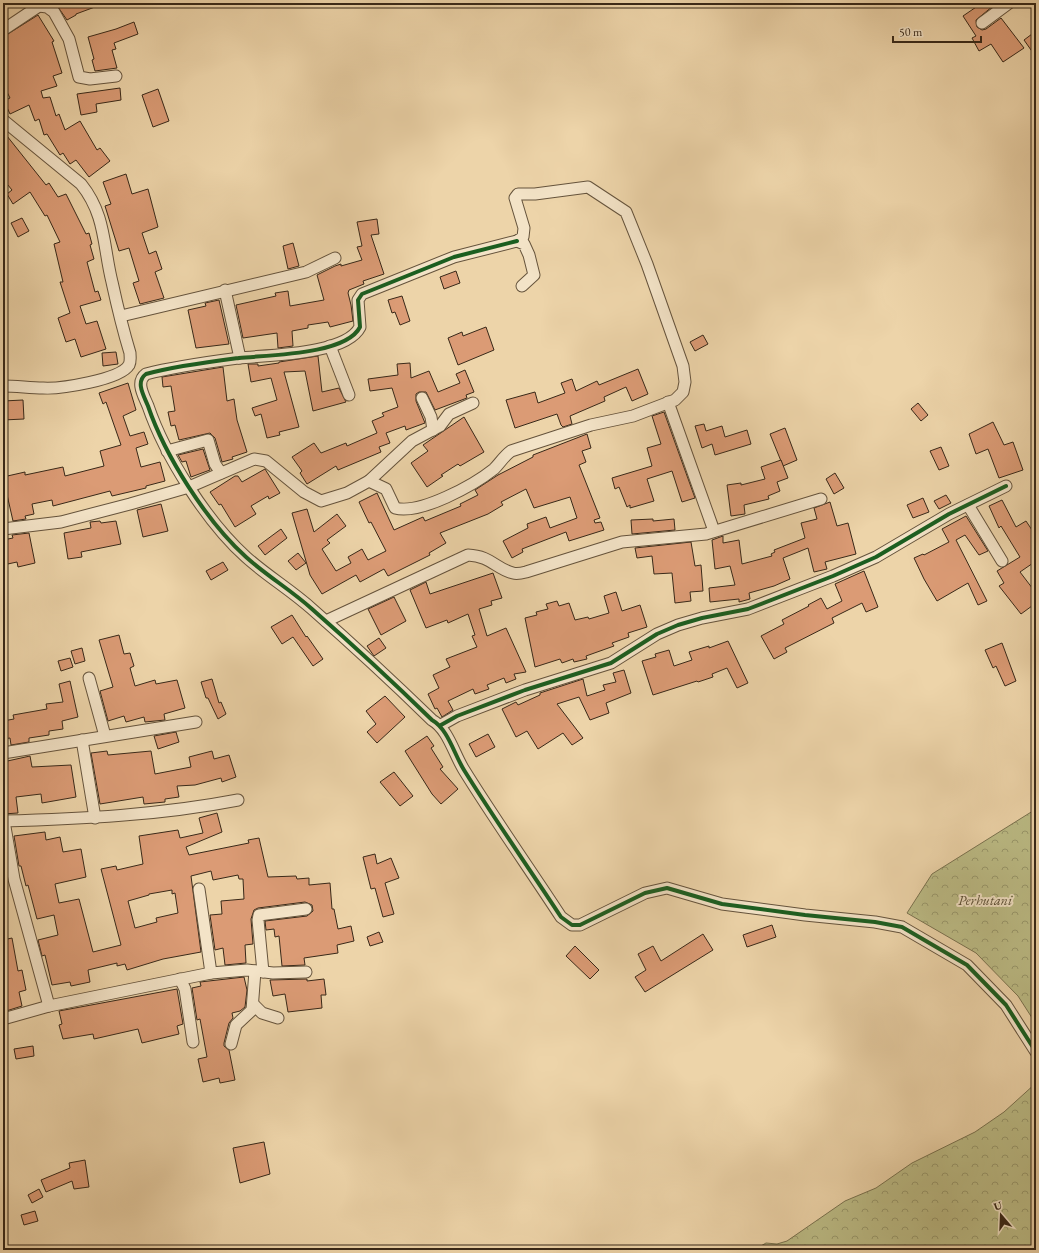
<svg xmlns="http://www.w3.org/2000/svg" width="1039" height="1253" viewBox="0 0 1039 1253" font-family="'EB Garamond',serif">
  <defs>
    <pattern id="forest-crowns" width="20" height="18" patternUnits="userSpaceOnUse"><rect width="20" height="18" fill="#bcbc86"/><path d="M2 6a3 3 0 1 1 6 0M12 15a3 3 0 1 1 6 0" fill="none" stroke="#9a996d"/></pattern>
  </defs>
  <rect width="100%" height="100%" fill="#edd4a9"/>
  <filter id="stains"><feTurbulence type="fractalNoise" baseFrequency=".005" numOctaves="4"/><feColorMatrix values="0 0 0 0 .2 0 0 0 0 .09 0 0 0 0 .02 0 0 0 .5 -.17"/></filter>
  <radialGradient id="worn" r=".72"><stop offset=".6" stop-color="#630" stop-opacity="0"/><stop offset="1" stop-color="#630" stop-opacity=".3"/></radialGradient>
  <g fill="url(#forest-crowns)" stroke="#7a724f">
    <polygon points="1036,809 1036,1024 1018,996 976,953 907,913 932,874"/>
    <polygon points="1036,1083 1036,1250 754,1250 766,1243 777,1244 787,1241 845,1201 876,1188 912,1163 975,1132 1004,1112"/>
  </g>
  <g fill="#db9b75" stroke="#382818" fill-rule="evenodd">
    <polygon points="65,3 103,3 103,4 76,14 76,15 67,20 58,7"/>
    <polygon points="982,3 990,3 993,6 976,20 977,27 982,30 986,29 1001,18 1024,48 1003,62 991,44 979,51 972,38 976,36 963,16"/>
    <polygon points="38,15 54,41 52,42 62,73 53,76 57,86 41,91 43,98 50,97 56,116 59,114 65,130 80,121 97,150 100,148 110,161 89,177 76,160 70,164 63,153 60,155 47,134 44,135 39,119 35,121 29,105 10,114 4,101 10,98 3,84 3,61 8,56 3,50 3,37"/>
    <polygon points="134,22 138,34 114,43 116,49 112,50 117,68 95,71 92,60 94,59 88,37 116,29"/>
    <polygon points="1036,31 1036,57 1024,40"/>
    <polygon points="120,88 121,100 96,104 97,112 81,115 77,94"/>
    <polygon points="158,89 169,121 153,127 142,95"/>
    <polygon points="3,131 46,185 49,183 58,197 66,194 86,234 89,233 92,244 90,245 94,259 87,262 95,292 98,291 101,300 80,306 86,324 97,321 106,349 81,357 75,339 66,342 58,318 70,313 60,282 63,282 54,244 60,242 47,215 45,216 30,192 13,204 7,194 12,190 3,179"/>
    <polygon points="126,174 132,194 148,189 158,227 142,233 149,254 156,251 162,269 155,272 164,298 140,304 133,283 139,281 129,248 119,251 105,206 111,204 103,182"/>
    <polygon points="22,218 29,231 18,237 11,223"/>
    <polygon points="377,219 379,234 371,235 384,274 363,281 364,284 349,290 348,293 351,305 353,321 330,327 328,322 308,325 308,328 292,331 293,346 278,348 277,333 243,338 236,305 276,296 275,293 288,291 290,306 324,300 317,275 335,266 341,264 341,266 362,260 357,247 362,246 357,222"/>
    <polygon points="293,243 299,266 288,269 283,246"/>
    <polygon points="456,271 460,283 444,289 440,277"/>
    <polygon points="402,296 410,321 400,325 395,312 392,313 388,300"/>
    <polygon points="219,300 229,344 196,348 188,310 206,306 205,303"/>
    <polygon points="486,327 494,350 458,365 448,338 462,332 463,336"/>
    <polygon points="703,335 708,344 695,351 690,342"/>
    <polygon points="116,352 118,364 103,366 102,353"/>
    <polygon points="318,356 322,392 339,388 346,402 313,411 305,371 284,372 299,427 279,432 280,435 267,438 261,414 255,416 252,408 277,400 271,378 251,382 248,364 258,364 258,366 279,363 279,362"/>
    <polygon points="410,363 411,378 429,371 438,392 460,383 456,374 465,370 474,392 466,395 467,398 435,410 426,392 419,392 416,394 416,401 425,423 406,430 405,426 386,433 390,443 379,447 381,452 338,470 336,466 307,484 300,473 302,471 292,457 314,443 321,453 346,443 347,446 377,433 372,421 384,416 382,413 398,407 392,388 370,391 368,379 398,375 397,364"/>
    <polygon points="223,367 227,401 234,399 237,420 247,452 232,457 233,459 222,462 215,438 210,433 179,440 175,425 171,426 168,412 175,411 171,386 163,387 162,377"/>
    <polygon points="638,369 648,394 632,401 626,387 604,397 605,401 570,416 572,424 563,427 561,425 557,414 515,428 506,400 535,392 538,403 565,393 561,383 572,379 576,391 597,381 599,385"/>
    <polygon points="128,383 136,410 123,416 130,436 144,432 148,444 136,448 141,467 160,462 165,481 146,486 146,488 112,496 110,491 53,506 52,500 32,504 34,514 25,516 26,519 13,521 3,477 25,472 25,475 63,467 65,476 104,466 100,451 121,445 106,402 103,404 99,393"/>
    <polygon points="23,400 24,419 3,420 3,401"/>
    <polygon points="918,403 928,415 921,421 911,409"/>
    <polygon points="664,412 695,498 682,502 672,471 647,479 654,501 630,508 630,505 627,507 619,487 615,489 612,478 652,466 647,448 661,444 652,416"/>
    <polygon points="464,417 484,452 460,466 458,464 441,475 443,476 427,487 411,463 428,451 423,445"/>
    <polygon points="993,422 1004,445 1013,442 1023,470 999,478 988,449 976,454 969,434"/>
    <polygon points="704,424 706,431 722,426 725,437 747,430 751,444 715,455 712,444 702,448 695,426"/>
    <polygon points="785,428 797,460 783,466 770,434"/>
    <polygon points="587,434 591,448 582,451 586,462 579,465 600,518 594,520 595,523 601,522 604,530 569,541 566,532 522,549 523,552 512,558 503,541 528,528 527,524 546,517 550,528 577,518 570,497 534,508 526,489 501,502 503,505 488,514 440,533 446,543 429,553 430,555 388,576 384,569 360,582 356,575 322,594 310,575 292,513 307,509 314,532 337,514 346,526 327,540 330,543 322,549 336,571 351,563 348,557 362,549 368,560 386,551 371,522 369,523 359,502 377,493 394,530 423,517 425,521 461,506 460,504 478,495 475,490 498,475 533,457 533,455"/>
    <polygon points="941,447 949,466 939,470 930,451"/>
    <polygon points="203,449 210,470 191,477 186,461 182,462 178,455"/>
    <polygon points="781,460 788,478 777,482 780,491 768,496 769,499 744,505 745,514 731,516 727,485 741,483 741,485 765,479 761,467"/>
    <polygon points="265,469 280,493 269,499 268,496 251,506 256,514 235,527 221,504 219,505 210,492 235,476 238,476 242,482"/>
    <polygon points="835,473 844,488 834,494 826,479"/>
    <polygon points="946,495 951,503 939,509 934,501"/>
    <polygon points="923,498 929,512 913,518 907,505"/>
    <polygon points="1002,500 1016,527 1026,521 1036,536 1036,561 1020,572 1036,593 1036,603 1021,614 999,586 1004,583 997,571 1020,557 1001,526 999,528 989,506"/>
    <polygon points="830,502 837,526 848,523 856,554 825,562 827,569 814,572 808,548 783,558 790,579 774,586 749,593 750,599 739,602 739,599 710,602 709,588 735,585 730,566 715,569 712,540 723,536 723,543 739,540 742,564 772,556 771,554 775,552 774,550 805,538 801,523 817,519 814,508"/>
    <polygon points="161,504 168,531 143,537 137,510"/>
    <polygon points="966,516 988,551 979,555 965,535 956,540 987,601 978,605 968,583 937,601 924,579 914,558 923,554 924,555 949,542 942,529"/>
    <polygon points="653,519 653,521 674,519 675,530 632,534 631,520"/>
    <polygon points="100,521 101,523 116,521 121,544 81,552 82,557 68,559 64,533 91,528 90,522"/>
    <polygon points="281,529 287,538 265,555 258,546"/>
    <polygon points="29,533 35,563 18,567 17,562 3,565 3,540 13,538 12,535"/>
    <polygon points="691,542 695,566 701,565 703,591 690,592 691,601 675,603 672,573 654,574 652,556 637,558 635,548"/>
    <polygon points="298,553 306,563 296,570 288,561"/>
    <polygon points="223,562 228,570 211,580 206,571"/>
    <polygon points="864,571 878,607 866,612 862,603 832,618 834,623 785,648 787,652 774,659 761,636 784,624 782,620 809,606 808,605 821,598 827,609 842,601 835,584"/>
    <polygon points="493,573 502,598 491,601 492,605 479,609 487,636 506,628 526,672 514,674 516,679 506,683 504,678 487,685 489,689 475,694 473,689 448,701 453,710 442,717 437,708 435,709 428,694 439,688 433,675 450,667 446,659 477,647 472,636 475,635 468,614 448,623 447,620 426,628 410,590 426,582 430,594"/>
    <polygon points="616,592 622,611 640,605 647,627 628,633 629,637 612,643 614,646 586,656 587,659 574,662 573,659 562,663 560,659 535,667 525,618 537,615 536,612 548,609 546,604 557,601 559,606 569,603 575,620 588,617 589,619 609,613 604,596"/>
    <polygon points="394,597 406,621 381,635 368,609"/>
    <polygon points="292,615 306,637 307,636 323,659 313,666 293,637 282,644 271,627"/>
    <polygon points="119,635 124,654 130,653 134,666 130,668 135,686 155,680 156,684 177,680 185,708 164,714 165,720 145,722 144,717 126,722 124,716 108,721 100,691 113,687 99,640"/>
    <polygon points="379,638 386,648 374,656 367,646"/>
    <polygon points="728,641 748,683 737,688 727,668 712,674 713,677 698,682 697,681 653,695 642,661 656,657 655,654 669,650 674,666 692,660 689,652 709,646 709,648"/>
    <polygon points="1002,643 1016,681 1005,686 996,666 993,668 985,650"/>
    <polygon points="82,648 85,661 75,664 71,651"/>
    <polygon points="70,658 73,667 61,671 58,661"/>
    <polygon points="624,670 631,693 606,703 609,713 590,720 579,697 557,704 583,738 572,745 563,733 538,749 527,731 516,737 502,709 516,702 518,705 540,695 540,693 583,679 587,696 605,690 603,685 616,682 613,673"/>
    <polygon points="212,679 219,703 221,702 226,714 218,719 208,698 206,698 201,682"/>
    <polygon points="70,681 78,717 62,721 63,729 49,731 49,735 29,738 29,742 11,745 10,738 3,739 3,721 14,719 13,715 47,709 46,704 63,702 59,684"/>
    <polygon points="385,696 405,717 377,743 367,732 376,724 366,711"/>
    <polygon points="176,732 179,742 158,749 154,736"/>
    <polygon points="488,734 495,747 476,757 469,744"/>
    <polygon points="427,736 434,746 431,748 443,767 440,769 458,789 441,804 432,794 405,751"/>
    <polygon points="107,751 108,755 151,751 155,774 191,767 189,757 212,751 214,759 229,755 236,777 222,782 221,778 195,785 177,786 179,797 165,799 165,802 144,804 143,797 100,804 91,753"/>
    <polygon points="30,756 32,767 71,765 76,797 42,803 41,794 16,797 18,813 3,814 3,762"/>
    <polygon points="394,772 413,796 400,806 380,782"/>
    <path d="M217,813L222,832L186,847L189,855L249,843L248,840L259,838L268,877L296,876L297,879L309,878V885L330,883L332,909H334L338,929L351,926L354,941L337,945L338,953L304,958L305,965L282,966L279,936L275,937L274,929L266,930L265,921L307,916L313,911L312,905L305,902L258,908L254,910L251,919L253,944L245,945L246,963L225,965L223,948L215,950L210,915L222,914L221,901L244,899L243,879H239L238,875L213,880L211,871L191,876L201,952L163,959L127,970L125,964L117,966V963L88,970L90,982L71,986L70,982L52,985L45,955L42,956L38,940L58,935L54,915L37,919L28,885L26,886L21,866H19L14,836L45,832L46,840L60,837L63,852L81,849L86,877L55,884L59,903L79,899L93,952L121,945L101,869L116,866L117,870L143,864L139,836L178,830L180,838L203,833L199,818ZM172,890V894L175,893L178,913L156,918L157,922L135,928L128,901L149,895V894Z"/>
    <polygon points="375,854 377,864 391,858 399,878 385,883 394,914 383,917 375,888 371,889 363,857"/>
    <polygon points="772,925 776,937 747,947 743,935"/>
    <polygon points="379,932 383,942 370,946 367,937"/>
    <polygon points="703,934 713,950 645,992 635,977 646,970 638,954 653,946 661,961"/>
    <polygon points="12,938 18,971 22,970 26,990 19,992 22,1006 3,1012 3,940"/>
    <polygon points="575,946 599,970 590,979 566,956"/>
    <polygon points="244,977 247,990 245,1007 240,1011 232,1013 233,1018 229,1023 224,1043 224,1046 229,1050 235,1080 220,1083 219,1078 203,1082 198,1059 207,1057 200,1019 197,1020 192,988 201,986 200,982"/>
    <polygon points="307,979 307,981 324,979 326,995 321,995 322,1008 288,1012 285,994 273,996 270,980"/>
    <polygon points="177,989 183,1024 177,1026 179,1034 142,1043 138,1029 94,1039 93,1034 63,1039 59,1025 62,1024 59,1011"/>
    <polygon points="33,1046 34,1056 16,1059 14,1049"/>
    <polygon points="264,1142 270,1174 240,1183 233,1148"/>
    <polygon points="85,1160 89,1187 74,1189 72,1181 46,1192 41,1180 70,1168 69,1163"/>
    <polygon points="39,1189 43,1197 32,1203 28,1195"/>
    <polygon points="35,1211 38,1221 24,1225 21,1215"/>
  </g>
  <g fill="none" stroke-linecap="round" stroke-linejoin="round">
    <defs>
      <g id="minor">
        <polyline points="39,6 47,7 54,12 69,39 79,77 90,79 116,76"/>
        <polyline points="982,23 1009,3"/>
        <polyline points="3,30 39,6 39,3"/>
        <path d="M3,120L81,184C106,215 103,246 112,282C117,305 123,330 130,353C130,357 131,361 129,365C120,380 60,389 43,388C30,388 17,386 3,386"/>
        <path d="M517,241L454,257L362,294L358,300L360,327C346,355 267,355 239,358C208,362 176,366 146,374C135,382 144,396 148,406C165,456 207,522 246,557C267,576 291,590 312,609C353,645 393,682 432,720C448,729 454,754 464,770C495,820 529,868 561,917L572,925H580L645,893L667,888L722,904L805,915L875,922L902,927L967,965L1006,1005L1036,1052"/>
        <polyline points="225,290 240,358"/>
        <polyline points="121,316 306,272 335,258"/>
        <polyline points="330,346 349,395"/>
        <polyline points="422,398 431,417 433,430"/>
        <polyline points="668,402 714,531"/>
        <polyline points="167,451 208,440 215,464 221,473"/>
        <polyline points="369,481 412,441 440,426 449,414 473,403"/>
        <polyline points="968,505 1002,561"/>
        <path d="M3,529L61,522L130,504L189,487L254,459L266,461L304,492L321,501L347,493L369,481L386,489L395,508C420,515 474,485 494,469C500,463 504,456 511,451L591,425L633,416L675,400L683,392L685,382L683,366L647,264L626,212L588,187L535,194H518L515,198L524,228L523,237L517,241L524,244L529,255L534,275L522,286"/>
        <path d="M326,621L468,555C491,556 496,569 513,573C517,574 522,573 526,572L622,542L706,534L821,499"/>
        <polyline points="89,678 105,736"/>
        <polyline points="441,725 457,716 525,690 611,663 657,634 678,625 702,618 748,609 833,576 876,557 949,514 1006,486"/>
        <polyline points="82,740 95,818"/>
        <polyline points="3,753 196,722"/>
        <path d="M3,821C82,819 160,815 238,800"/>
        <polyline points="4,821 14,879 49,1006"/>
        <polyline points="199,889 211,973"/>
        <polyline points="263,972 258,920 259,915 306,909"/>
        <polyline points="180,979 185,989 193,1042"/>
        <polyline points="254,1005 262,1013 278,1018"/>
        <polyline points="3,1019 49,1006 211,973 247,970 273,973 306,972"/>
        <polyline points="231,1044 236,1025 252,1010 255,971"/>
      </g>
    </defs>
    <use href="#minor" stroke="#65533c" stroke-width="13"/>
    <use href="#minor" stroke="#f3e3c7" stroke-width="11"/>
    <defs>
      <g id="cycleway">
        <path d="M517,241L454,257L362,294L358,300L360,327C346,355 267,355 239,358C208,362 176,366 146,374C135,382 144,396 148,406C165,456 207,522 246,557C267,576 291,590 312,609C353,645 393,682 432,720C448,729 454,754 464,770C495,820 529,868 561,917L572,925H580L645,893L667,888L722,904L805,915L875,922L902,927L967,965L1006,1005L1036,1052"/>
        <polyline points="441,725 457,716 525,690 611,663 657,634 678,625 702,618 748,609 833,576 876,557 949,514 1006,486"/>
      </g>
    </defs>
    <use href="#cycleway" stroke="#f3e3c7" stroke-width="6"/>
    <use href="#cycleway" stroke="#1b5e20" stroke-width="4"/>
  </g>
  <g text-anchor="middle" stroke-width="4" stroke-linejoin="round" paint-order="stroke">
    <g font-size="14" font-style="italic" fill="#594d34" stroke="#f3e3c7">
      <text x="985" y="905">Perhutani</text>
    </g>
  </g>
  <rect width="1039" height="1253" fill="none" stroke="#edd4a9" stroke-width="16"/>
  <rect x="4" y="4" width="1031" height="1245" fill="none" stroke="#382818" stroke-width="2"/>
  <rect x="8" y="8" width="1023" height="1237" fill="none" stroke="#382818"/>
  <g transform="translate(1001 1215) rotate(341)" stroke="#f3e3c7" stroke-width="3" paint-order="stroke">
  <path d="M0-3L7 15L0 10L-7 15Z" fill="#382818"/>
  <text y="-6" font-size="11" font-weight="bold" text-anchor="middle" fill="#382818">U</text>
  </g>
  <path d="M893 36v6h88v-6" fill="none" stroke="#382818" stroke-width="2"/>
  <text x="899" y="36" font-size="12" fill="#382818" stroke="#f3e3c7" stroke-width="3" paint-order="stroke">50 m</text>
  <rect width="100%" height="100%" filter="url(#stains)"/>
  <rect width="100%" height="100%" fill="url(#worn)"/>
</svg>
